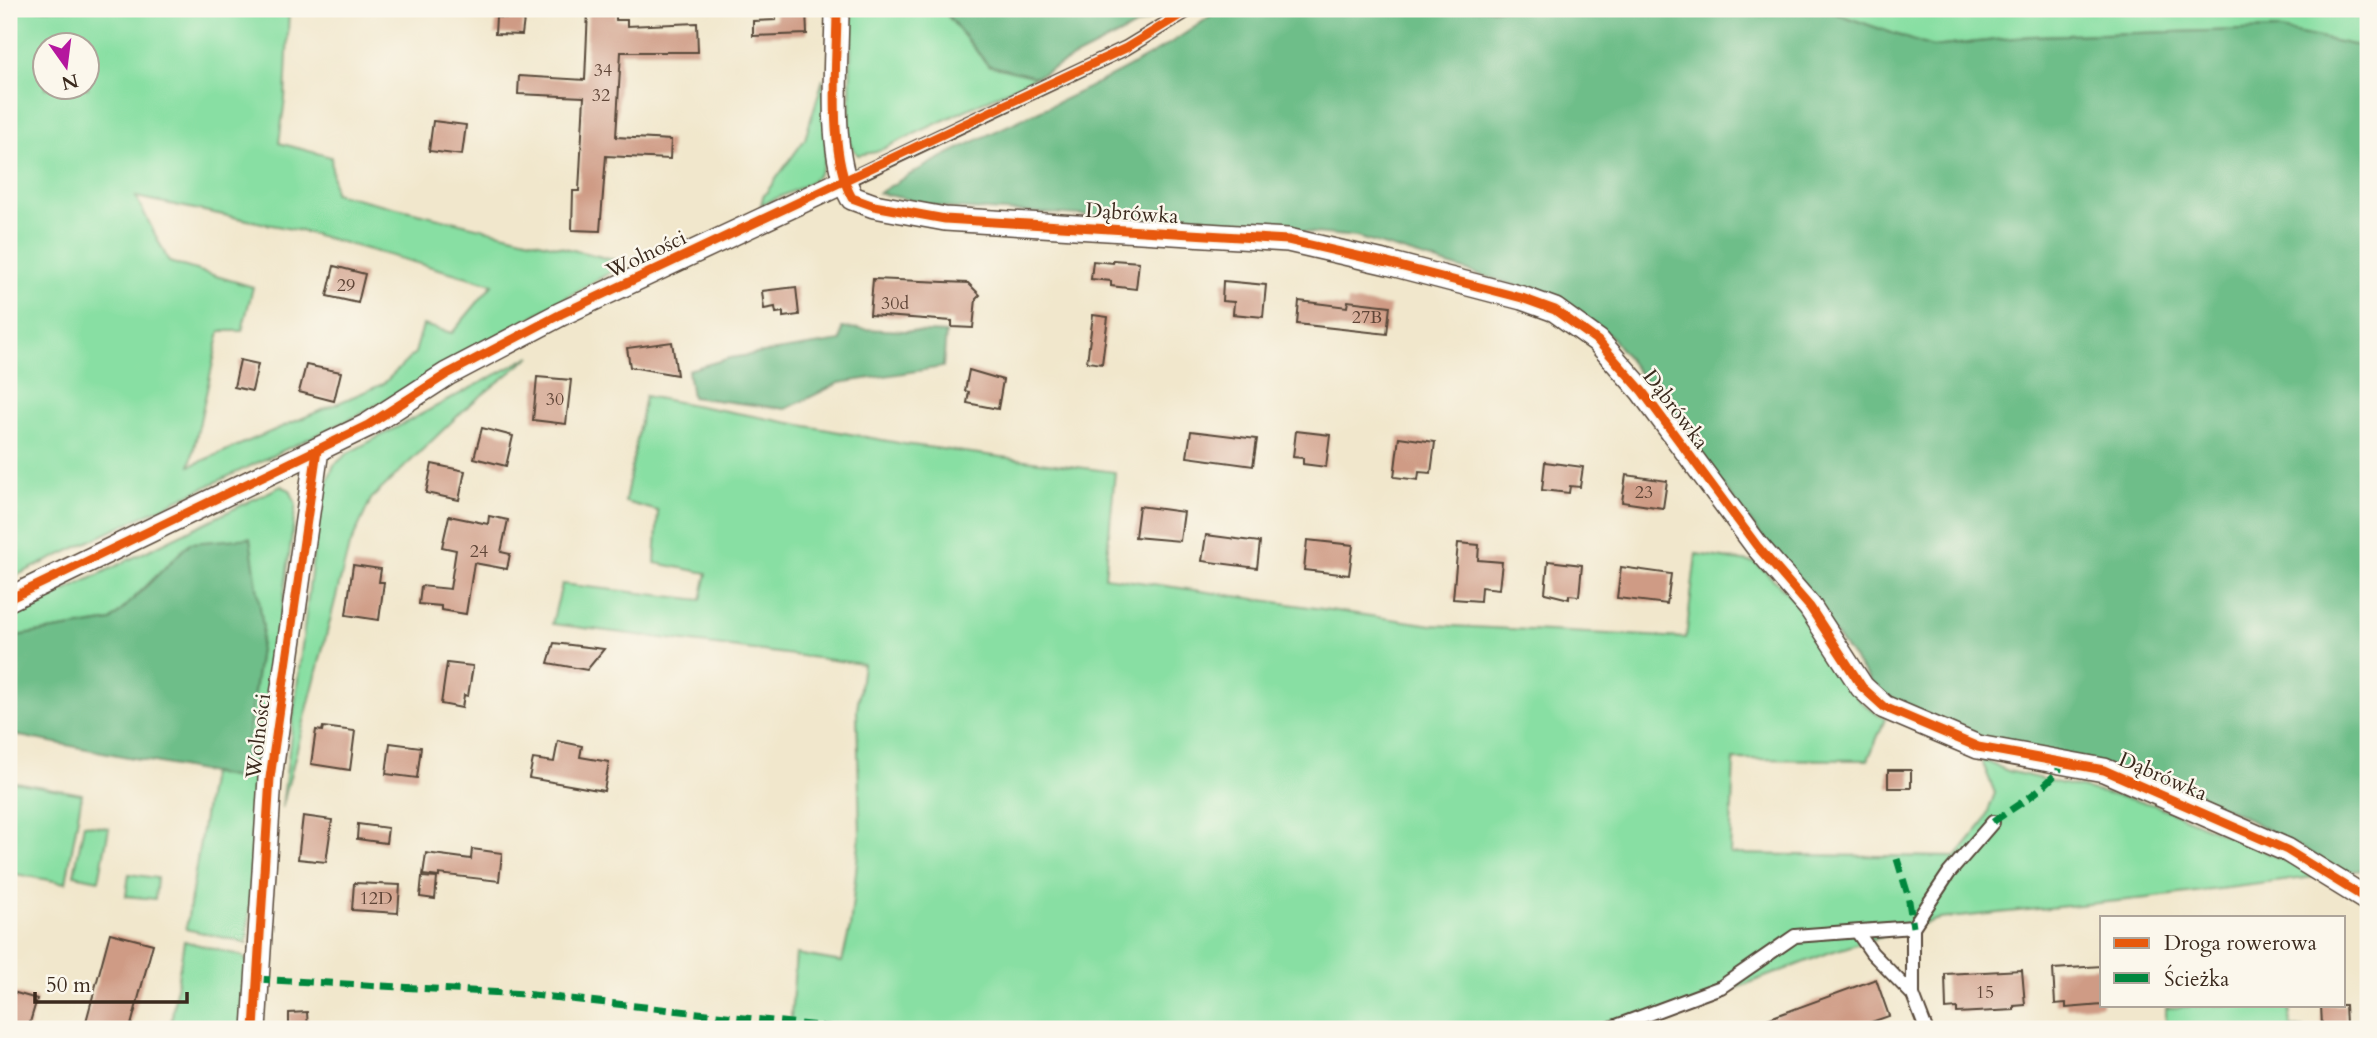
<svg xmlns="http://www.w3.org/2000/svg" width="2377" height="1038" viewBox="0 0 2377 1038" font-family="Cardo,serif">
  <rect width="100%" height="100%" fill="#fbf7ec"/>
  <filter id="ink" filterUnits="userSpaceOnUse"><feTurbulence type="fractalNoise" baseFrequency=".0143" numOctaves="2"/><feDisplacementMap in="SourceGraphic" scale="14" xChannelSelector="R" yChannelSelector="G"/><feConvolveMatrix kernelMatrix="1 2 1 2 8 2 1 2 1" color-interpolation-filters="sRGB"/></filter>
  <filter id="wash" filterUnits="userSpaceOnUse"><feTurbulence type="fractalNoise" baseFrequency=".00686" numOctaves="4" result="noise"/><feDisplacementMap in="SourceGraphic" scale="28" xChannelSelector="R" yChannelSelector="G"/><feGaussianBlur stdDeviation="1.57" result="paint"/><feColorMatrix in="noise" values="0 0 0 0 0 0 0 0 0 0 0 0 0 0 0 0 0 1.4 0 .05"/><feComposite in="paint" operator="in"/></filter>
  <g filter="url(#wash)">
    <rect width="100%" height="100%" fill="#f1e7cc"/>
    <g fill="#88dfa3" stroke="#628460" stroke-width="2" fill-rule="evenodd">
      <path d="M9,9H289L285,99L279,143L331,157L334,193L627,263L357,416L9,579ZM46,46H88V88H46ZM136,197L301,231L493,284L452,333L423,325L415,353L383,384L190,466L220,331H242L253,287L169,262Z"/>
      <polygon points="852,9 944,11 988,65 1036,77 876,152 858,155 849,143"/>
      <polygon points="1823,9 2368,9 2368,48 2276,29 2032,36 1932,47"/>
      <path d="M823,79C824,101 834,161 816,177C803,189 778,197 761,205L763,197L805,139Z"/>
      <polygon points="531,356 467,407 371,499 348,550 282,808 320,500 334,465 348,453"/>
      <polygon points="645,396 904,444 1115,472 1105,577 1432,625 1686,638 1696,554 1756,563 1791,596 1861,702 1885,719 1868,760 1734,759 1730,854 1956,857 1983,824 1995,793 1981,759 2008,771 2155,805 2322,876 2148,898 1939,919 1831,952 1628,1029 1590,1026 1566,1029 790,1029 796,954 842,962 850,927 860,834 857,710 863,664 552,624 562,584 701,600 707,573 655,563 658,511 625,502"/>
      <polygon points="281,486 290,490 296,504 259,782 247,943 186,929 211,773 242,779 263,627 190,543 111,621 9,637 9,618"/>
      <polygon points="9,781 82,794 66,883 9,873"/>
      <polygon points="84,824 109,828 99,880 74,875"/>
      <polygon points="129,874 157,878 155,899 126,896"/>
      <polygon points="184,941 243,956 247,962 245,1029 170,1029"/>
      <polygon points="2219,1005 2289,1005 2291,1026 2304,1029 2166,1029 2166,1008"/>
    </g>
    <g fill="#6ebe89" stroke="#547454" stroke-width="2">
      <polygon points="934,9 1169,9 1036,77 988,65 944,11"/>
      <path d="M1220,9H1823L1932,47L2032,36L2276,29L2368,48V870L2339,872L2313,854L2235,812L2152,779L2052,765L1906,709L1877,690L1610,335L1557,298L1356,237L1192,221L948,208L879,193C989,124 1116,89 1220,9Z"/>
      <polygon points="842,328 946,333 943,367 839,383 786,409 692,397 688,370 730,358 841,341"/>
      <polygon points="250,538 263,627 242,779 9,734 9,637 111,621 190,543"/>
    </g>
    <g id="blocks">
      <g fill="#cf9b85">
        <polygon points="775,9 806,9 807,34 753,36 753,21 776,20"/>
        <polygon points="588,10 616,11 616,20 627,20 627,26 697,23 698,52 621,52 616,137 671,140 670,159 606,156 600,231 572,230 573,191 579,191 584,97 518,94 519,76 585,80"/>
        <polygon points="496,17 524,19 522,35 495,34"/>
        <polygon points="433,121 466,125 462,155 429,151"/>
        <polygon points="1113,260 1139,262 1136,289 1111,286 1111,281 1091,279 1093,261 1113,263"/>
        <polygon points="334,266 365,274 358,303 327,296"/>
        <polygon points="873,279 968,283 980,295 976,299 973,328 952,327 952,321 870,315"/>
        <polygon points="1223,281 1266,285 1263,317 1233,314 1234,302 1222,301"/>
        <polygon points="796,287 799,315 783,317 783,312 776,313 775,307 764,309 762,291"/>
        <polygon points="1299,301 1347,307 1348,301 1390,306 1387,334 1297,324"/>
        <polygon points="1093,315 1108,317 1102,364 1087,362"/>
        <polygon points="672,342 677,375 630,367 627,348"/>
        <polygon points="240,360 258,364 252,391 234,387"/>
        <polygon points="306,365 341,372 334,401 299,392"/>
        <polygon points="969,370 1003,380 998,409 967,403 969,392 965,391"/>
        <polygon points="537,377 571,380 566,424 533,420"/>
        <polygon points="482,428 513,436 506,466 474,458"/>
        <polygon points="1191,431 1257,439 1253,466 1187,457"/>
        <polygon points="1296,431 1330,435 1326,467 1303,464 1303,458 1293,457"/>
        <polygon points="1399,437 1435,442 1431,473 1419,472 1418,480 1394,477"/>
        <polygon points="1545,462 1583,467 1580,487 1570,486 1569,493 1542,490"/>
        <polygon points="432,464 465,471 459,500 426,493"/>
        <polygon points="1626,475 1667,481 1663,508 1622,502"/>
        <polygon points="1139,506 1184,512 1180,541 1135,537"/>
        <polygon points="449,516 488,524 489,516 508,520 501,552 510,554 507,569 474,563 466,614 441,610 441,606 419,604 421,586 450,589 456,550 442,547"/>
        <polygon points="1206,535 1260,542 1257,568 1202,561"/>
        <polygon points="1307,540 1353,545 1349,575 1304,570"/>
        <polygon points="1458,543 1479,545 1478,560 1502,562 1499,589 1481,587 1480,601 1453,599"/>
        <polygon points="1548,561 1582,565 1579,596 1569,595 1569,599 1545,593"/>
        <polygon points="353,565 381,569 379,582 384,582 379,620 346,615"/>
        <polygon points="1621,567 1671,574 1667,604 1617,598"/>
        <polygon points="554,643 604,649 587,670 548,663"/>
        <polygon points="447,663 473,666 468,696 464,695 462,708 441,704"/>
        <polygon points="323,727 355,731 350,770 311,764 316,730 322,731"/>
        <polygon points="558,741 582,746 580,757 609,762 604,791 529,778 533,759 554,762"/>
        <polygon points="390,743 421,747 417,778 386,774"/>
        <rect x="1888" y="770" width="23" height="18"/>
        <polygon points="303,816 332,820 326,862 298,859"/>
        <polygon points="358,824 388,828 386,843 357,839"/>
        <polygon points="472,849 502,853 499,881 439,874 439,877 423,875 426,853 471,859"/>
        <polygon points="422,877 437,878 435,899 420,897"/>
        <polygon points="354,883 400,885 398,913 352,910"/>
        <polygon points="110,933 153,944 130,1029 84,1029"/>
        <polygon points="2102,966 2102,1005 2066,1008 2066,1003 2055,1004 2053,969"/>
        <polygon points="2022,970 2025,1005 2014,1006 2014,1010 1957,1013 1957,1008 1946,1009 1945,974"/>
        <polygon points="1876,979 1889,1016 1851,1029 1740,1029"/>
        <polygon points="9,991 37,999 28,1029 9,1029"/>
        <polygon points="2321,1005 2345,1005 2346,1024 2322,1026"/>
        <polygon points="307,1012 308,1029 289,1029 289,1013"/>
      </g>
    </g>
  </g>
  <g filter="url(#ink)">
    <use href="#blocks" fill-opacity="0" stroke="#564638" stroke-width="2"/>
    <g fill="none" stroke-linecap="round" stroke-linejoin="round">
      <defs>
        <g id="lane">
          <polyline points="843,182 1126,48 1190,9"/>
          <polyline points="1858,933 1872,953 1913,995 1926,1029"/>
          <polyline points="1913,995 1913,927 1949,873 1993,822"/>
          <polyline points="1608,1029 1721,987 1795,936 1913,927"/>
        </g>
        <g id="street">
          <path d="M837,9C837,62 827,153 852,198L874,206L945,219L1288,240L1388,263L1522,298L1555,310L1598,341L1642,391L1757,546L1810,607L1862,687L1884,707L1978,747L2104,770L2287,850L2368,900"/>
          <polyline points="9,599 368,425 447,374 561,314 843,182"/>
          <polyline points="254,1029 270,778 317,450"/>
        </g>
      </defs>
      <use href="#lane" stroke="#564638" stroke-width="16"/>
      <use href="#street" stroke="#564638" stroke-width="26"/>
      <polyline stroke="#564638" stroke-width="3.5" stroke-dasharray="5 5" stroke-linecap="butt" points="1887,1029 1898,1025"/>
      <use href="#lane" stroke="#fff" stroke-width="12"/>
      <use href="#street" stroke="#fff" stroke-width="23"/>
      <g stroke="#00873e" stroke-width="7" stroke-dasharray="14 7" stroke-linecap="butt">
        <path d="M1993,822C2019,803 2038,795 2059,770L2058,759"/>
        <polyline points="1897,859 1908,895 1913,927"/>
        <polyline points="256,979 524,994 846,1029"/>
      </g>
      <defs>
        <g id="cycleway">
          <path d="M837,9C837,62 827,153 852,198L874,206L945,219L1288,240L1388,263L1522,298L1555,310L1598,341L1642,391L1757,546L1810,607L1862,687L1884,707L1978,747L2104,770L2287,850L2368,900"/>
          <polyline points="9,599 368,425 447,374 561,314 1126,48 1190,9"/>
          <polyline points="254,1029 270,778 317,450"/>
        </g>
      </defs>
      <use href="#cycleway" stroke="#fbf7ec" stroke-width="13"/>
      <use href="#cycleway" stroke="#e8590c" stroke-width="9"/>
    </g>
  </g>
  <g text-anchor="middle" stroke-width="5" stroke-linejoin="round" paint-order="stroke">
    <g font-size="18" fill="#604638">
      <text x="603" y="76">34</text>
      <text x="601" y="101">32</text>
      <text x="346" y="291">29</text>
      <text x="895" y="309">30d</text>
      <text x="1367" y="323">27B</text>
      <text x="555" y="405">30</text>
      <text x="1644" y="498">23</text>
      <text x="479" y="557">24</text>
      <text x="376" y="904">12D</text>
      <text x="1985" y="998">15</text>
    </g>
    <g font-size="21" fill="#3b2a1e" stroke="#fbf7ec">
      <text transform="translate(1132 213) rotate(4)" y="7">Dąbrówka</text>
      <text transform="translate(646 254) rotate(-25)" y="7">Wolności</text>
      <text transform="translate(1676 409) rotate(53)" y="7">Dąbrówka</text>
      <text transform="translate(258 736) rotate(-83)" y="7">Wolności</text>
      <text transform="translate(2163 776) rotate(23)" y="7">Dąbrówka</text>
    </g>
  </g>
  <rect width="2377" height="1038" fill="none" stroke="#fbf7ec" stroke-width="35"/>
  <rect x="2100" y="916" width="245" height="91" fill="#fbf7ec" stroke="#aea59a" stroke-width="2"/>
  <rect x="2114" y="938" width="35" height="10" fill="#e8590c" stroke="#aea59a" stroke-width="2"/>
  <text x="2164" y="950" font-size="21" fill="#3b2a1e">Droga rowerowa</text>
  <rect x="2114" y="973" width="35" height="10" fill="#00873e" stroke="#aea59a" stroke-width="2"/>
  <text x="2164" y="986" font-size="21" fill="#3b2a1e">Ścieżka</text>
  <g transform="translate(66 66) rotate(166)"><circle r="33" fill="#fbf7ec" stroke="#aea59a" stroke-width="2"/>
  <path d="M0-5L12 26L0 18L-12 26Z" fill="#b5179e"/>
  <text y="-10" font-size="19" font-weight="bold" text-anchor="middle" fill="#3b2a1e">N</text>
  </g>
  <path d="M35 992v10h152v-10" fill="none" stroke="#3b2a1e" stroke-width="3.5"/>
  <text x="46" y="992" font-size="21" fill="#3b2a1e" stroke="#fbf7ec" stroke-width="5" paint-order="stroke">50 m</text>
</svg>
